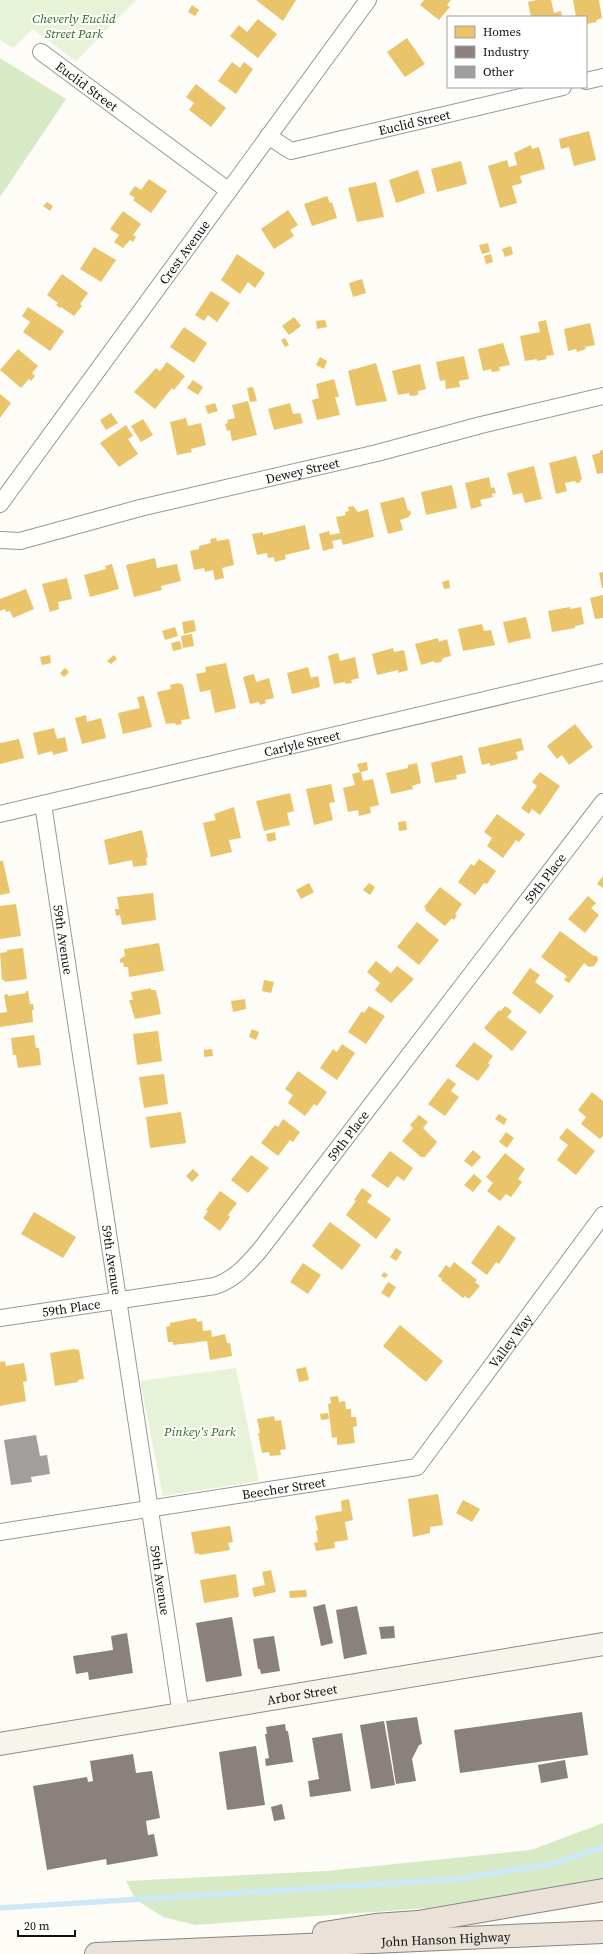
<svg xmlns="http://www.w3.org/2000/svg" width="603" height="1954" viewBox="0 0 603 1954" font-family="'Source Serif 4',serif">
  <rect width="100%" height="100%" fill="#fdfcf7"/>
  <g fill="#e7f3d7">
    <polygon points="0,0 136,0 76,61 33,29 13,48 0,40"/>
    <polygon points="236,1368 259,1481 163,1496 140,1381"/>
  </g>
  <g fill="#d8eac5">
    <polygon points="0,58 66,99 0,197"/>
    <polygon points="603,1823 603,1878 428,1908 195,1925 163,1917 135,1899 126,1881 326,1871 531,1850"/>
  </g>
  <g fill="#e9c46a">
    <polygon points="256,0 296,0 283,21"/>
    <polygon points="424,0 451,0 447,5 450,7 439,20 420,5"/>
    <polygon points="537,0 551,0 554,13 561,11 562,17 531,17 528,2"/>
    <polygon points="573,0 599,0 602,18 596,20 597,22 586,24 586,17 576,17"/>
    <polygon points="192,5 199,10 195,16 188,12"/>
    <polygon points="258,19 277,34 258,58 230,36 239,25 247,32"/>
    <polygon points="407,38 425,64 405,77 387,52"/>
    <polygon points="232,62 240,68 244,62 253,69 236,94 218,81"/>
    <polygon points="196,84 226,108 211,127 189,110 194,103 186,97"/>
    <polygon points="589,131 596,160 574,166 569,147 561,149 559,139"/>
    <polygon points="531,145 532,149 539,147 545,169 520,176 522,183 512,186 517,203 500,208 488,166 507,160 509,167 517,165 514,153"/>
    <polygon points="461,161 467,184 437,192 431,169"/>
    <polygon points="418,170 425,193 396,203 389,180"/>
    <polygon points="149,179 167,191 151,213 133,200 135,198 129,194 135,186 141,190"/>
    <polygon points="376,182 384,217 357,222 348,188"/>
    <polygon points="327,196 330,203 332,202 337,218 312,226 304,204"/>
    <polygon points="47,202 53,206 50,211 43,206"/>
    <polygon points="288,210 298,225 290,230 294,236 274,249 261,229"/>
    <polygon points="123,211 141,224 133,235 136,237 133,242 130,240 123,248 114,242 119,235 110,229"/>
    <polygon points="488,243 490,252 482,254 479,245"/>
    <polygon points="511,246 513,254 505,257 502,249"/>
    <polygon points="94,247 116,260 101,282 80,269"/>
    <polygon points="237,254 265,273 255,288 248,282 240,294 221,280"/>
    <polygon points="491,254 493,262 486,264 484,256"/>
    <polygon points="62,274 88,293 80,304 82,306 74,316 61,307 60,308 56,305 58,303 47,295"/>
    <polygon points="362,279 366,293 353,297 349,283"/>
    <polygon points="211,291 230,303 217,322 208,315 204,321 195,315"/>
    <polygon points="28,307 64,331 50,351 23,332 30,322 22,316"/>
    <polygon points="294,317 301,326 289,335 282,326"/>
    <polygon points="325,320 327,327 317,329 316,321"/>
    <polygon points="546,320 554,355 546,356 547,359 537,361 537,359 525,361 520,336 540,332 538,322"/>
    <polygon points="590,323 595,345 585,347 586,349 577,352 576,349 568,351 564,329"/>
    <polygon points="184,327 207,343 194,363 170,347"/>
    <polygon points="285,338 289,345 285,347 281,340"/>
    <polygon points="503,343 510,365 499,367 500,371 492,372 491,369 483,371 478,349"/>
    <polygon points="18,349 38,366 32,373 35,376 31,381 29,379 21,388 0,370"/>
    <polygon points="464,356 469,379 459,381 460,387 446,389 445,380 440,381 436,362"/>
    <polygon points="320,357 327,361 324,369 316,365"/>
    <polygon points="167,362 185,376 174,390 172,388 155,409 134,392 156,368 160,371"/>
    <polygon points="376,363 387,401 356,406 348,371"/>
    <polygon points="420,364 426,389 418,391 418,395 410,396 409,393 398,395 392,371"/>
    <polygon points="334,379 339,397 335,397 340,415 317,420 312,400 319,398 316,384"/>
    <polygon points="193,380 203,387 198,395 187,388"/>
    <polygon points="253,387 257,401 250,402 247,388"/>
    <polygon points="0,394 11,403 0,418"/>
    <polygon points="248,401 257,435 232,441 230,430 227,431 225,424 228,423 227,420 235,418 232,405"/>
    <polygon points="215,403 218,411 208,414 205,406"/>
    <polygon points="290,403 293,414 300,413 303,423 274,430 268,409"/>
    <polygon points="111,413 118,423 106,430 100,420"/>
    <polygon points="186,418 188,426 201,423 206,445 191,449 192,452 177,455 170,422"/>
    <polygon points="143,419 153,435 141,442 131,426"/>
    <polygon points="126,425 133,436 128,439 138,454 119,467 100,443"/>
    <polygon points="603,450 603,473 597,474 592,455 600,453 600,451"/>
    <polygon points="576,456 582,479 580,480 581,482 576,483 575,481 565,483 567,491 556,494 549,463"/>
    <polygon points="534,466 542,499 525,503 522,493 513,495 507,473"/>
    <polygon points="489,477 491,488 494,487 496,493 492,494 493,497 480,500 482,506 471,509 465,483"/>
    <polygon points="452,485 457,508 426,515 421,492"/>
    <polygon points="404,497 408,511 410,510 411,515 409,515 409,517 400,520 403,530 388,534 380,503"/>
    <polygon points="353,506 358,512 368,509 374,537 343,545 341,539 332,541 334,548 323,551 319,534 329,531 330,535 340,533 336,517 346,515 345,512 349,511 348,507"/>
    <polygon points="305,525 310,549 285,555 286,559 275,562 274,557 268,558 267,553 257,555 252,534 263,532 263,535"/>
    <polygon points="216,538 217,541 229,539 234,565 222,568 224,578 215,580 213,570 205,572 204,568 194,570 190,551 199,549 199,546 211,543 210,539"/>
    <polygon points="155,558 157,568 177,564 181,581 161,586 162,590 134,597 126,565"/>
    <polygon points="112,564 119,589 90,597 84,575 106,569 105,566"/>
    <polygon points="603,572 603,588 602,588 599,573"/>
    <polygon points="67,578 72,599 58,602 59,609 50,612 42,584"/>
    <polygon points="449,580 450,588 444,589 442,582"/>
    <polygon points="26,589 34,609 13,618 10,611 6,612 5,609 0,611 0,599"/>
    <polygon points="603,595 603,618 595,619 590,598"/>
    <polygon points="570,607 570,609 581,607 584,624 575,626 575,628 552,632 548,611"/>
    <polygon points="526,617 531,638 508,643 503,622"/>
    <polygon points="194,620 196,631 184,634 182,622"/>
    <polygon points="482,624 484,631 491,630 495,645 463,651 458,629"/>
    <polygon points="175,627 178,636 165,640 162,631"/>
    <polygon points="192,634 194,646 183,648 181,636"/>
    <polygon points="438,638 439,642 447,639 451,656 443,658 441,662 435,663 434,661 421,665 415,644"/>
    <polygon points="180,641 182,649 173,651 171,643"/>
    <polygon points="393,648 394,652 404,650 408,670 398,673 398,670 377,675 372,654"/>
    <polygon points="338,653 340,661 355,657 359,678 351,680 352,683 345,684 345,682 334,684 328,656"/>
    <polygon points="50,655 51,663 42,665 40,657"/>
    <polygon points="114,655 117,659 111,664 107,661"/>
    <polygon points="226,663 236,708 215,713 210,690 200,692 196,674 206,672 205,667"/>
    <polygon points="308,667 311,678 318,676 320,687 292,694 287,673"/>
    <polygon points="65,668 69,672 64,677 60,673"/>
    <polygon points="254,674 256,682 269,678 274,698 265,700 266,703 260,705 259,702 250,704 243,677"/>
    <polygon points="179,683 183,685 190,719 181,720 182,724 176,725 175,723 166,724 157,692 171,689 170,685"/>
    <polygon points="144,696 152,727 123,734 118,713 140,708 137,697"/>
    <polygon points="86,715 87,722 101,718 106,738 82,744 75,718"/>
    <polygon points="575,724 593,747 569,765 562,755 557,759 547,746"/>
    <polygon points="54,728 57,739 65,737 68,751 53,755 52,751 38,755 33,733"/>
    <polygon points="521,738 524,750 516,752 518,759 490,766 490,763 482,765 478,748"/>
    <polygon points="19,739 24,758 0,764 0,743"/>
    <polygon points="462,755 466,773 456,775 457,779 435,783 431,763"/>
    <polygon points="367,762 368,770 361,772 363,781 373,779 379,805 370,807 371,813 359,816 358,810 348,812 343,788 355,785 352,774 360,772 357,764"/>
    <polygon points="417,763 421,783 412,786 413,789 391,794 386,773 408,768 408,765"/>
    <polygon points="540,772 560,786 540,815 532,809 529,814 521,808 537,786 532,782"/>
    <polygon points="331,784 335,802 329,803 333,820 314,825 306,789"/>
    <polygon points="290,793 294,811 287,813 290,825 264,831 256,801"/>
    <polygon points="234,807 241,838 229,840 232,852 211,857 203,823 216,820 214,814"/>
    <polygon points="497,814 525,834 519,842 516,840 503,858 487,846 492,838 484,832"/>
    <polygon points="406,821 407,830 399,831 398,822"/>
    <polygon points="142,830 148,857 146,858 147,865 133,867 132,860 109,865 104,840"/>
    <polygon points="275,832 276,840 268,842 266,834"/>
    <polygon points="479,859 496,871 487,884 484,883 475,895 458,882 471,864 474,866"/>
    <polygon points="0,861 3,861 10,893 0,895"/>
    <polygon points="603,876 603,888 597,884"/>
    <polygon points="309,883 314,892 301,899 296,890"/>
    <polygon points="369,883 375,887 370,895 363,890"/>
    <polygon points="440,887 462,904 455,914 457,915 454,920 452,918 445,926 425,910 426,908 424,907"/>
    <polygon points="153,893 156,920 122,925 120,915 116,916 115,909 119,909 117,897"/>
    <polygon points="588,896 596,903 591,908 599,915 585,933 568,919"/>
    <polygon points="16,904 21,936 0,939 0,906"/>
    <polygon points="417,922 439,940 419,965 397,947"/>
    <polygon points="560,931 594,956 597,956 598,960 594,966 589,967 584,963 569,983 564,980 567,976 541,957"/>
    <polygon points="159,943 164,971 129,977 128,967 124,967 123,962 120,963 120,959 125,956 124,949"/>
    <polygon points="23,948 27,979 5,982 4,980 2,980 0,953 7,952 7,950"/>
    <polygon points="376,961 391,973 397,966 414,979 391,1003 375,990 380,983 367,972"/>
    <polygon points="530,968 540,975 535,982 554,996 540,1014 512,993"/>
    <polygon points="264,980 274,982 271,993 262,991"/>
    <polygon points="151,988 151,990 156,990 161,1014 135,1019 129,1000 133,1000 131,992"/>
    <polygon points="26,991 28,991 30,1004 33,1004 34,1010 32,1010 33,1022 0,1027 0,1013 7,1012 4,995 8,994 8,996 26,993"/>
    <polygon points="245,999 246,1009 233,1012 231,1001"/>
    <polygon points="369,1006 385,1016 366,1044 348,1032 362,1011 364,1013"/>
    <polygon points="505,1006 512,1011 507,1017 527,1032 512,1051 484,1028 499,1010 501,1011"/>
    <polygon points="252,1029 259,1032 256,1040 249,1037"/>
    <polygon points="158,1031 162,1061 137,1065 133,1034"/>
    <polygon points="34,1035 36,1048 39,1048 41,1065 18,1068 16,1055 13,1055 11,1038"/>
    <polygon points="474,1042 493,1056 488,1063 490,1065 478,1081 455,1066"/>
    <polygon points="342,1044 355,1053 337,1080 320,1068 333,1049 337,1052"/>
    <polygon points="212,1049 213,1056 204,1057 204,1050"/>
    <polygon points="298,1071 327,1092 317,1106 314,1104 305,1116 288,1103 293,1095 285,1089"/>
    <polygon points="164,1074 168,1104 144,1108 139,1077"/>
    <polygon points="448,1078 456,1084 451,1091 459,1097 445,1116 428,1104"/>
    <polygon points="592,1092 603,1101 603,1136 600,1139 581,1124 586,1117 578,1110"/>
    <polygon points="181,1112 186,1143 150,1148 146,1117"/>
    <polygon points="499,1114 507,1119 504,1125 495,1119"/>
    <polygon points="419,1115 428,1122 423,1128 437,1142 425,1157 421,1157 402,1141 413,1128 410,1125"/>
    <polygon points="283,1119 300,1132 293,1142 290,1140 278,1156 261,1143 275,1125 278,1127"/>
    <polygon points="567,1128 595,1151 576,1175 557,1160 568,1145 559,1138"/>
    <polygon points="506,1132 514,1138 507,1148 499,1142"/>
    <polygon points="473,1150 481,1157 472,1167 464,1161"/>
    <polygon points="390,1151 413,1168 404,1181 397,1176 388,1188 371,1176"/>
    <polygon points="505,1153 525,1169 518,1179 522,1182 511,1197 506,1194 500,1201 487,1191 493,1183 486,1177"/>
    <polygon points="251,1155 269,1168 248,1193 231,1180"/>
    <polygon points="193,1169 199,1175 192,1182 186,1176"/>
    <polygon points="474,1174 482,1181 473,1192 464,1185"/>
    <polygon points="362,1188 372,1195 367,1202 391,1219 376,1239 346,1215 356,1201 354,1200"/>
    <polygon points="220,1191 237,1203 228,1215 230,1217 220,1231 203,1218 208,1211 206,1210"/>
    <polygon points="34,1212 76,1237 63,1258 21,1234"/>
    <polygon points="330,1222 361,1245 342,1270 312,1246"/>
    <polygon points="498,1225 516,1238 499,1264 496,1262 487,1275 471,1263"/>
    <polygon points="396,1248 402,1252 396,1261 390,1257"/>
    <polygon points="454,1262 477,1280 475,1282 480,1286 469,1299 465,1296 463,1298 441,1280 442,1279 438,1276 446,1265 450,1268"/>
    <polygon points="303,1263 321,1275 308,1294 290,1282"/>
    <polygon points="384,1272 388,1275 385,1278 381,1276"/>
    <polygon points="388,1282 396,1287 389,1298 381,1293"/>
    <polygon points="196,1318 197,1322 202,1321 203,1331 211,1330 212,1337 225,1334 227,1343 230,1343 232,1356 210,1360 207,1341 173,1345 173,1342 168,1342 166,1327 170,1326 170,1323"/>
    <polygon points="400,1325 443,1361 426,1382 383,1346"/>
    <polygon points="73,1349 79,1350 84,1379 78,1380 78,1382 55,1386 50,1353"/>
    <polygon points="5,1361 6,1366 24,1363 27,1381 23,1382 26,1401 0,1406 0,1362"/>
    <polygon points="306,1367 309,1380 299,1382 296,1369"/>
    <polygon points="338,1396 339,1402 345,1401 346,1409 351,1409 351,1417 356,1417 357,1426 353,1427 355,1443 337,1445 337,1437 332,1438 328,1404 331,1403 330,1397"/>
    <polygon points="328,1413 329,1419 321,1420 320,1414"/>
    <polygon points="274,1416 275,1421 281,1420 286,1449 280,1450 281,1455 270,1456 269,1452 262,1453 258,1433 260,1433 257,1419"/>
    <polygon points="438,1494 443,1525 430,1527 430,1533 413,1537 408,1499"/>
    <polygon points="349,1499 353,1520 345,1522 348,1540 334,1542 335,1548 316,1551 314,1543 318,1542 316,1531 318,1530 315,1516 342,1511 341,1501"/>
    <polygon points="463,1500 480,1509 472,1522 456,1513"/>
    <polygon points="230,1526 233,1542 228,1543 230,1550 199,1555 199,1553 195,1554 191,1532"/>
    <polygon points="271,1570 276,1592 254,1597 252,1588 265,1585 262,1572"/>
    <polygon points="236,1574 239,1597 204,1603 200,1580"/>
    <polygon points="306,1590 307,1597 290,1598 289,1591"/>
  </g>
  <g fill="#8a817c">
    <polygon points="325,1604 333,1643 321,1646 313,1607"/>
    <polygon points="357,1606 367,1654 344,1659 336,1610"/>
    <polygon points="232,1617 242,1676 206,1682 196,1623"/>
    <polygon points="394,1626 395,1638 381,1639 379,1627"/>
    <polygon points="127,1633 133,1673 89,1680 88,1672 76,1674 73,1656 113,1650 111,1636"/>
    <polygon points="274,1636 280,1671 261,1674 260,1669 258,1669 253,1639"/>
    <polygon points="582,1712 588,1755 460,1773 454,1730"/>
    <polygon points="417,1717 422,1744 419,1745 412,1759 416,1781 396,1784 386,1721"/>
    <polygon points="384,1721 395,1785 371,1789 360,1725"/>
    <polygon points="285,1724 286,1731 288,1731 293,1762 266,1766 265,1759 269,1758 265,1734 267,1734 266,1727"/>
    <polygon points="342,1733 351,1791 310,1797 308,1781 319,1779 312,1738"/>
    <polygon points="256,1746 265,1805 227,1810 219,1752"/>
    <polygon points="133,1754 136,1773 152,1771 160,1818 146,1821 148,1835 154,1834 158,1856 107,1865 106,1859 47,1870 33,1786 87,1777 88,1782 93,1781 90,1761"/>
    <polygon points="565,1760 568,1778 541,1783 538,1765"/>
    <polygon points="282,1804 285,1819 274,1821 271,1807"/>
  </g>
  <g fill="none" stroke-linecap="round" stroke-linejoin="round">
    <polyline stroke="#cde8f7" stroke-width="5.5" points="0,1908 457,1879 552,1864 603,1847"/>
  </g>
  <polygon fill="#a19f9c" points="36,1435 40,1456 47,1455 50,1474 31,1477 32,1482 11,1485 4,1440"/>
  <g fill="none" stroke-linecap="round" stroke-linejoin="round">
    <defs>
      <g id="minor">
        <path id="s1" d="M41,52L229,191"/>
        <polyline points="586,81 603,77"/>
        <path id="s2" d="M268,136L291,151L563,87"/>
        <path id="s3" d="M0,504L368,0"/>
        <path id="s4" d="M0,540L20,541L140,508L377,453L481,425L603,396"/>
        <path id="s5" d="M43,804L181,1715"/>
        <path id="s6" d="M0,814L603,672"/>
        <path id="s7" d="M0,1318L215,1286C235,1279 246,1266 260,1250L603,802"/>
        <path id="s8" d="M0,1532L417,1467L603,1215"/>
      </g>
      <g id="secondary">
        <path id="s9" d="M0,1744L603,1644"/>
      </g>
      <g id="motorway">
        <polyline points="324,1933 375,1925 418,1922 603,1890"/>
        <path id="s10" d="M96,1954L603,1932"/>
      </g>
    </defs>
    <use href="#minor" stroke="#979795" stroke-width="18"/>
    <use href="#secondary" stroke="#8e8d8b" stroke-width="24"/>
    <use href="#motorway" stroke="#858482" stroke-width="24"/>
    <use href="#minor" stroke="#fffffe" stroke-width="16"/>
    <use href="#secondary" stroke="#f6f4eb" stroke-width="22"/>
    <use href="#motorway" stroke="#eae1d8" stroke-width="22"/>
  </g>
  <g text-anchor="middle" stroke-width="4" stroke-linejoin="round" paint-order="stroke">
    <g font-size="13" font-style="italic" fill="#2f6b1f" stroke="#fff">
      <text x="74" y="23">Cheverly Euclid<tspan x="74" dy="15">Street Park</tspan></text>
      <text x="200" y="1436">Pinkey's Park</text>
    </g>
    <g font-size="13" fill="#111" stroke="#fff">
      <text dy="5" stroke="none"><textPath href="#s1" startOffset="57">Euclid Street</textPath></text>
      <text dy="5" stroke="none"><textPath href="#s2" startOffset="154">Euclid Street</textPath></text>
      <text dy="5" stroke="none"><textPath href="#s3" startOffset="312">Crest Avenue</textPath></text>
      <text dy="5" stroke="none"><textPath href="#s4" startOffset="311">Dewey Street</textPath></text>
      <text dy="5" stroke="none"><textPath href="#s6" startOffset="310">Carlyle Street</textPath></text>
      <text dy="5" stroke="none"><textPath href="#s7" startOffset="744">59th Place</textPath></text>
      <text dy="5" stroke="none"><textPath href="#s5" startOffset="137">59th Avenue</textPath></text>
      <text dy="5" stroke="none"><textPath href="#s7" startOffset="420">59th Place</textPath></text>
      <text dy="5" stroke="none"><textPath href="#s5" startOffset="461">59th Avenue</textPath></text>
      <text dy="5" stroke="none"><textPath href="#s7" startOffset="72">59th Place</textPath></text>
      <text dy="5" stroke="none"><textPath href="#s8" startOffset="579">Valley Way</textPath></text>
      <text dy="5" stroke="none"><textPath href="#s8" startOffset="287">Beecher Street</textPath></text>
      <text dy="5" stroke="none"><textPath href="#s5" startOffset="785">59th Avenue</textPath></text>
      <text dy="5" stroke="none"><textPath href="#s9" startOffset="306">Arbor Street</textPath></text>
      <text dy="5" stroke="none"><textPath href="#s10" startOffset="350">John Hanson Highway</textPath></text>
    </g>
  </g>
  <rect x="447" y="16" width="140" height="72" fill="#ffffff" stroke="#a0a0a0"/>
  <rect x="455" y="26" width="20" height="12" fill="#e9c46a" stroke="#a0a0a0"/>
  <text x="483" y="36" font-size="12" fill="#111111">Homes</text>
  <rect x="455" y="46" width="20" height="12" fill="#8a817c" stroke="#a0a0a0"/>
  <text x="483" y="56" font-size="12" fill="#111111">Industry</text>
  <rect x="455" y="66" width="20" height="12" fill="#a19f9c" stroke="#a0a0a0"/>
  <text x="483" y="76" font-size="12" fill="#111111">Other</text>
  <path d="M18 1930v6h57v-6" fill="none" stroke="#111111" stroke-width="2"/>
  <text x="24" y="1930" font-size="12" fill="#111111" stroke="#ffffff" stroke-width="3" paint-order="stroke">20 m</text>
</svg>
